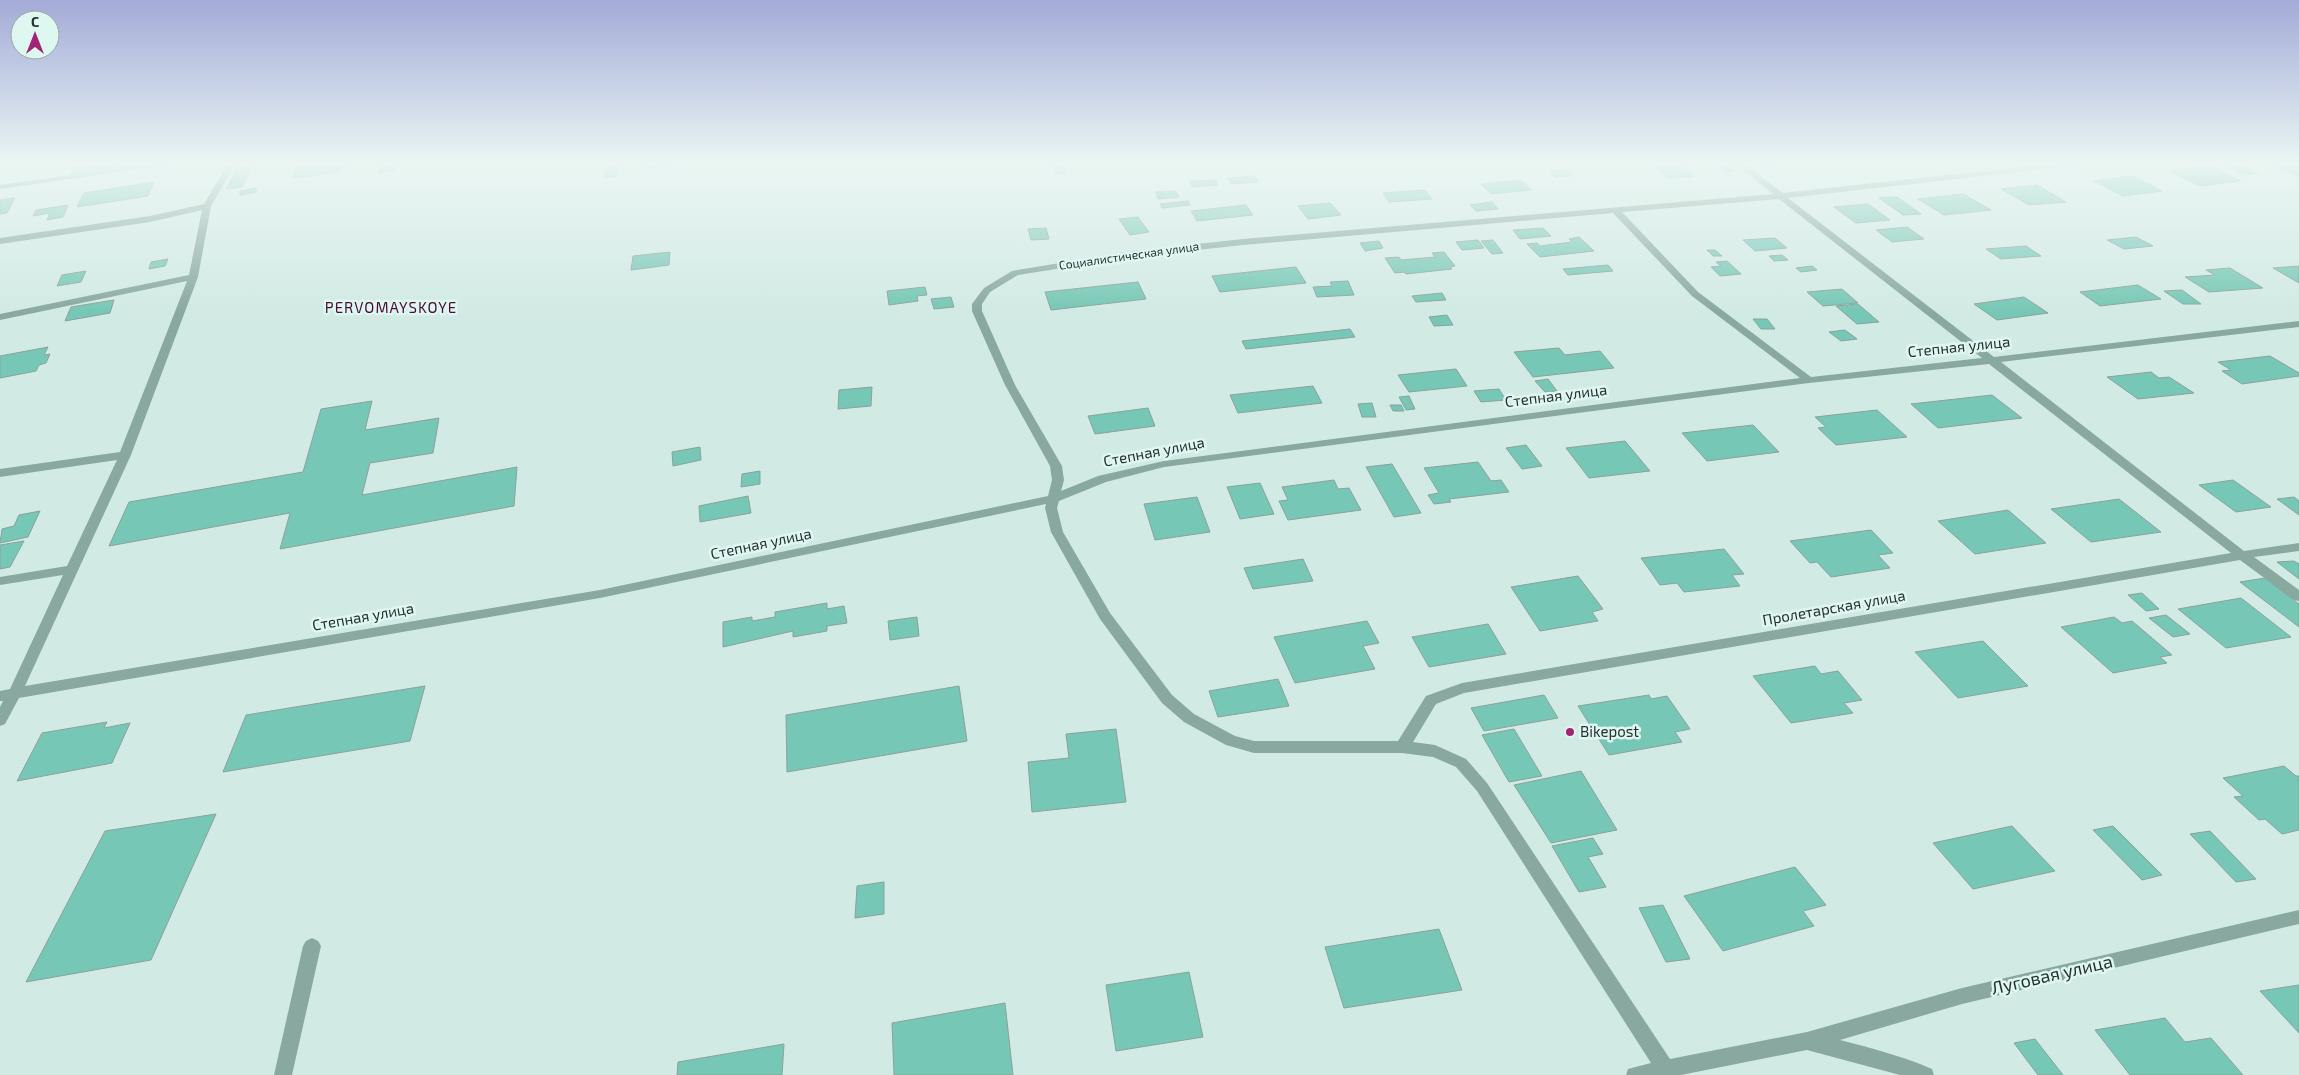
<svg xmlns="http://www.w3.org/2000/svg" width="2299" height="1075" viewBox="0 0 2299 1075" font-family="'Exo 2',sans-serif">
  <rect width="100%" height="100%" fill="#d2eae4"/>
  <g fill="#76c7b5" stroke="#8ba19c">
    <polygon points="108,162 114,162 113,165 130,162 166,162 70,177 74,168"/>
    <polygon points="305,162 356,162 355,166 340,168 339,172 293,178 298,163"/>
    <polygon points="381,162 398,162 396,170 379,173"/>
    <polygon points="608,162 620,162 616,177 604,178"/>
    <polygon points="643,162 696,162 642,169"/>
    <polygon points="1650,162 1678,162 1694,177 1668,178"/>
    <polygon points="1759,162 1797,162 1798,163 1763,166"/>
    <polygon points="2219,162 2235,162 2258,174 2244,175"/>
    <polygon points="2267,162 2299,162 2299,175 2294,175"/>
    <polygon points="1053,163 1064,163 1066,174 1055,174"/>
    <polygon points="1728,165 1735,171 1725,172 1718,166"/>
    <polygon points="2210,166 2241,181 2200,186 2170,171"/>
    <polygon points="252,167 242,187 226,189 237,168"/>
    <polygon points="1567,170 1572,176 1555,177 1550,171"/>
    <polygon points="1255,176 1258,182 1231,184 1228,178"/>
    <polygon points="2132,176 2162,191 2123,196 2094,181"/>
    <polygon points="1216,180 1218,185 1192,187 1190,181"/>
    <polygon points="1521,180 1532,190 1491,194 1481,184"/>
    <polygon points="154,182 148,196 77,207 84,193"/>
    <polygon points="2037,185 2066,202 2029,205 2001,189"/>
    <polygon points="256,188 256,192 240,195 240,191"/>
    <polygon points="1425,190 1432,199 1389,202 1383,193"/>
    <polygon points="1176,191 1179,197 1158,199 1156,192"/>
    <polygon points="1963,194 1991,210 1944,215 1918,199"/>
    <polygon points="1897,197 1921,214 1903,215 1879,198"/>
    <polygon points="15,198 7,213 0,214 0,200"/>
    <polygon points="1188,201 1190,205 1162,208 1160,204"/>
    <polygon points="1492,202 1498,209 1476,211 1470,205"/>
    <polygon points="1330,203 1341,215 1308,219 1298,206"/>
    <polygon points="1868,204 1890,220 1856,223 1834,207"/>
    <polygon points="68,205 63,217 47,220 50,213 33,216 36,210"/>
    <polygon points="1246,205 1253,215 1197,221 1191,211"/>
    <polygon points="1138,217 1149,232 1130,235 1119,219"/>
    <polygon points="1907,227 1924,239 1892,242 1876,230"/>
    <polygon points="1046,228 1049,239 1031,240 1028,229"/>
    <polygon points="1543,228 1551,236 1520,239 1513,230"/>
    <polygon points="1579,237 1594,251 1540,257 1527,244 1537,243 1540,246 1572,242 1569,239"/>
    <polygon points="2136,237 2153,246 2124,249 2107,240"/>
    <polygon points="1775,238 1787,248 1755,251 1743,240"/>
    <polygon points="1478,240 1484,248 1462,250 1456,242"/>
    <polygon points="1493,240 1503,253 1492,254 1481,241"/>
    <polygon points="1379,241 1383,248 1365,251 1360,243"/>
    <polygon points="2026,246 2041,256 2001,259 1986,249"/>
    <polygon points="1707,250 1715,250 1722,256 1713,256"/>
    <polygon points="670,252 669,265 631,270 633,256"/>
    <polygon points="1444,252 1455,266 1450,267 1452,269 1406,274 1404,272 1395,273 1385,258 1399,257 1401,260 1435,257 1432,253"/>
    <polygon points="1782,255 1788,260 1774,261 1769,256"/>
    <polygon points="168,259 165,266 149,269 151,262"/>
    <polygon points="1727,261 1741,274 1720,276 1711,267 1721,266 1716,262"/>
    <polygon points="1608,265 1613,271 1568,275 1563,269"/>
    <polygon points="1812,266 1817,270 1801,272 1796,268"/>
    <polygon points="2299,266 2299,283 2273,268"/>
    <polygon points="1296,267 1306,283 1220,292 1212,276"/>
    <polygon points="2230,268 2263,288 2209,292 2185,277 2215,275 2206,270"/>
    <polygon points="86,271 81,282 57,286 62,275"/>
    <polygon points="1348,281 1354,295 1317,297 1313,287 1332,286 1330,282"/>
    <polygon points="1138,282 1146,299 1051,310 1045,292"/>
    <polygon points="2138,285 2161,299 2100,306 2080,292"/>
    <polygon points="925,287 927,295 917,296 918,301 889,305 887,291"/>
    <polygon points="1842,289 1858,303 1823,306 1807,292"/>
    <polygon points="2182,290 2201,304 2183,304 2164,291"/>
    <polygon points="1442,293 1446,300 1416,302 1412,296"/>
    <polygon points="951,297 954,307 934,309 931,299"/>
    <polygon points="2024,297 2048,313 1997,320 1974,304"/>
    <polygon points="114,300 110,313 65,321 71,307"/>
    <polygon points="1858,304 1879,322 1857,324 1836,306"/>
    <polygon points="1447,315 1453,325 1434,326 1429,317"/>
    <polygon points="1753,319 1767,319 1775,329 1761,329"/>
    <polygon points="1350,329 1355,337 1246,349 1242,341"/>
    <polygon points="1845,330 1857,339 1841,341 1829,332"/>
    <polygon points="48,347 44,355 50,354 46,363 39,365 36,371 0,378 0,356"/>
    <polygon points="1559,348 1565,355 1600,351 1614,368 1533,377 1514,352"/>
    <polygon points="2270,356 2299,373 2299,376 2242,384 2222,371 2231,370 2218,362"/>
    <polygon points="1456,369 1467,386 1409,392 1398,375"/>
    <polygon points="2151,372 2159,378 2169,377 2194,393 2138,399 2107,377"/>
    <polygon points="1548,379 1557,391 1545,392 1535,381"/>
    <polygon points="1313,386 1322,403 1238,413 1230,395"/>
    <polygon points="872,387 871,406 838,409 839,390"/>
    <polygon points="1499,389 1506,400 1481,402 1474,391"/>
    <polygon points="1992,395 2022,418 1938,428 1911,404"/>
    <polygon points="1409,396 1415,409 1406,410 1399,397"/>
    <polygon points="372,401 365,430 439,418 433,453 370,463 362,495 517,467 514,506 280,549 290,513 109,546 129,502 303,472 321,409"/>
    <polygon points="1372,403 1376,417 1362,417 1358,404"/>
    <polygon points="1390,405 1401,405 1404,411 1393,411"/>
    <polygon points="1148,408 1155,426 1095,434 1088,416"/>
    <polygon points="1877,410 1907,437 1836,445 1818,428 1826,427 1815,417"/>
    <polygon points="1753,425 1779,452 1707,461 1682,433"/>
    <polygon points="1625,441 1650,471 1589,478 1566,448"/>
    <polygon points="1526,445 1542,466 1522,469 1506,448"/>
    <polygon points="700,447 701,460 673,466 672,452"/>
    <polygon points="1478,462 1491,481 1501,480 1509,492 1449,499 1451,502 1434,504 1428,495 1439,493 1424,468"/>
    <polygon points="1392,464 1421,513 1394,517 1366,467"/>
    <polygon points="760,471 760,484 741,487 742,474"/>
    <polygon points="1334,480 1338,489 1349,488 1361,510 1288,520 1279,501 1288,500 1282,487"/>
    <polygon points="2233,480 2271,507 2236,512 2199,485"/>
    <polygon points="1260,483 1274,514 1240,519 1227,487"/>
    <polygon points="748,496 751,513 700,522 699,506"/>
    <polygon points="1197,497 1210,532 1155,540 1144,504"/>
    <polygon points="2294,497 2299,501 2299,515 2277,499"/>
    <polygon points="2119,499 2161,532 2091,542 2051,509"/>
    <polygon points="2008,510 2046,543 1975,554 1938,521"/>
    <polygon points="40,511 28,537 0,543 2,529 14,526 19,515"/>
    <polygon points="1871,530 1893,553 1878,555 1890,568 1831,577 1817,562 1810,563 1790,541"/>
    <polygon points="24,541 10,567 0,569 0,545"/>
    <polygon points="1724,549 1744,574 1732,575 1740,586 1684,592 1677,583 1660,585 1641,558"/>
    <polygon points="1303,559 1313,581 1253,589 1244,568"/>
    <polygon points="2294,561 2299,564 2299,579 2277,562"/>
    <polygon points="1578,576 1603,609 1592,612 1598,621 1540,631 1511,587"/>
    <polygon points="2265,578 2299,604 2299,627 2240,582"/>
    <polygon points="2142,593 2159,609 2146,611 2128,595"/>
    <polygon points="2241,598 2291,637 2226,648 2178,609"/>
    <polygon points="827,603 827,609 844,606 847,623 827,626 827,631 793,637 793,631 723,647 723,622 752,617 752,621 775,617 775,612"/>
    <polygon points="2166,615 2190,634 2173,637 2149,618"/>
    <polygon points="917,617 919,636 890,640 888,621"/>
    <polygon points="2114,617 2122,623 2132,621 2172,655 2160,657 2167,663 2113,673 2061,627"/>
    <polygon points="1367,621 1379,643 1363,646 1375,669 1295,683 1274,637"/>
    <polygon points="1488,624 1506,654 1429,667 1412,637"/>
    <polygon points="1983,641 2028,686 1958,698 1915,652"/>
    <polygon points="1815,666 1821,674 1838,671 1862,700 1844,703 1853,713 1791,723 1753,676"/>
    <polygon points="1278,679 1289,706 1218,717 1209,691"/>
    <polygon points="425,686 410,741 223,772 246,715"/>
    <polygon points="959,686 967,741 787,772 786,715"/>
    <polygon points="1544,695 1558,718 1484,731 1471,708"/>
    <polygon points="1649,695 1651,699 1667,696 1690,729 1675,732 1682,742 1609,755 1578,706"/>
    <polygon points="107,722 104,728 130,723 112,763 17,781 42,733"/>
    <polygon points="1116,729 1126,802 1032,812 1028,762 1069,758 1066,734"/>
    <polygon points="1514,729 1542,776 1509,782 1482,735"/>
    <polygon points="2284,766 2296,776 2299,776 2299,830 2282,834 2265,819 2259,820 2234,797 2243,796 2223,778"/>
    <polygon points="1581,771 1617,830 1551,843 1514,785"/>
    <polygon points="216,814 151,960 26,982 105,831"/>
    <polygon points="2012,826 2055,871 1973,889 1933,843"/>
    <polygon points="2113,826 2162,875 2142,880 2093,830"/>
    <polygon points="2210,831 2256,879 2236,882 2190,834"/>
    <polygon points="1593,838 1603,854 1588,857 1606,887 1579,892 1552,846"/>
    <polygon points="1795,867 1826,905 1803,911 1814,926 1723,951 1684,896"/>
    <polygon points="884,882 884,914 855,918 857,886"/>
    <polygon points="1663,905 1690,959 1666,962 1639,908"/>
    <polygon points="1439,929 1462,990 1344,1008 1325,947"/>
    <polygon points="1189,972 1203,1037 1116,1051 1106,985"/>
    <polygon points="2299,985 2299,1033 2260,991"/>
    <polygon points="1005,1003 1013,1075 894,1075 892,1023"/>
    <polygon points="2165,1018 2185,1042 2211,1038 2243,1075 2130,1075 2095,1030"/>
    <polygon points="2035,1039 2063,1075 2038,1075 2014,1043"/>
    <polygon points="784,1044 782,1075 677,1075 678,1062"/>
  </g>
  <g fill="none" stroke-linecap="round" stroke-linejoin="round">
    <g fill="#88a8a0" fill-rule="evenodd">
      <polygon points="164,162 188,162 0,189 0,185"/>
      <path d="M229,162H237L211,206L198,277L131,455L25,686L600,590L1048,496L1052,480L1050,466L1005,385L972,311V304L984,288L1012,271L1132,251L1243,239L1773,194L1733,162H1742L1783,193L2065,162H2094L2090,164L1788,198L1994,357L2299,321V327L2001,362L2244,551L2299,543V551L2254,557L2299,590V601L2294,600L2240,560L1464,693L1436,704L1413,742L1435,745L1466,759L1487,783L1670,1059L1807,1032L1962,988L2299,910V924L1962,1004L1840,1040C1871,1048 1902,1056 1932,1069L1934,1075H1900L1807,1050L1681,1075H1626L1628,1069L1651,1063L1477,791L1456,767L1433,757L1402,753H1254L1226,745L1184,722L1162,703L1100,619L1051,532L1045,508L1046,504L600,598L19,698L5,724L0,726V707L3,701H0V691L10,689L63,575L0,585V577L67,566L117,460L0,477V469L120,452L187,281L0,320V314L189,275L202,210L150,222L0,244V238L150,216L204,204ZM1779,199L1982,358L1811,377L1698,292L1622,212ZM1613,213L1692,296L1800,378L1164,461L1098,476L1061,491L1064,480L1062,466L1015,385L982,311V304L990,292L1018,275L1132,257L1243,245ZM1989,364L2231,553L1462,683L1426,696L1398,741H1254L1235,736L1194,714L1172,695L1110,613L1063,532L1057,508L1059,501L1106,482L1164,467L1809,383Z"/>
      <polygon points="312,938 318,941 321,946 292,1075 274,1075 303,946 306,941"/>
    </g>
  </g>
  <linearGradient id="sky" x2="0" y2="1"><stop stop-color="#a3abd7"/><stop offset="0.52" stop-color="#ebf6f3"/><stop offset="1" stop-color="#ebf6f3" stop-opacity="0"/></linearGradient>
  <rect width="2299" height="313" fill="url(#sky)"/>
  <circle fill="#a32374" stroke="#dff7f1" stroke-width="2" cx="1570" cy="732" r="5"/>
  <g text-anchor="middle" stroke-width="5" stroke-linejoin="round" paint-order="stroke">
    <g font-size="12" fill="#28312f" stroke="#dff7f1">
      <text transform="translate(1129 256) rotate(-8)" y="4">Социалистическая улица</text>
    </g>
    <g font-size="15" letter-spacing="1" fill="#4a0d33" stroke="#dff7f1">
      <text x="391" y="313">PERVOMAYSKOYE</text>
    </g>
    <g font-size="15" fill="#28312f" stroke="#dff7f1">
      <text transform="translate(1959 347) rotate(-6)" y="5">Степная улица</text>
      <text transform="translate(1556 396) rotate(-7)" y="5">Степная улица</text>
      <text transform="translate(1154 452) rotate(-11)" y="5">Степная улица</text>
      <text transform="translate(761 544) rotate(-12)" y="5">Степная улица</text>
      <text transform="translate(1834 608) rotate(-10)" y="5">Пролетарская улица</text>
      <text transform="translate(363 617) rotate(-10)" y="5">Степная улица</text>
    </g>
    <g font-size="15" fill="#28312f" stroke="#dff7f1" text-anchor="start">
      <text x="1580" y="737">Bikepost</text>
    </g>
    <g font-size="18" fill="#28312f" stroke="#dff7f1">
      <text transform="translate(2052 975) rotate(-13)" y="6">Луговая улица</text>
    </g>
  </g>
  <g transform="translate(35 35)"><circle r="24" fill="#dff7f1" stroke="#96a8a3"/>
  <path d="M0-4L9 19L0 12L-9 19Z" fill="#a32374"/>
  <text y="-8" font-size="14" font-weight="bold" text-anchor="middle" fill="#28312f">С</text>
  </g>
</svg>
